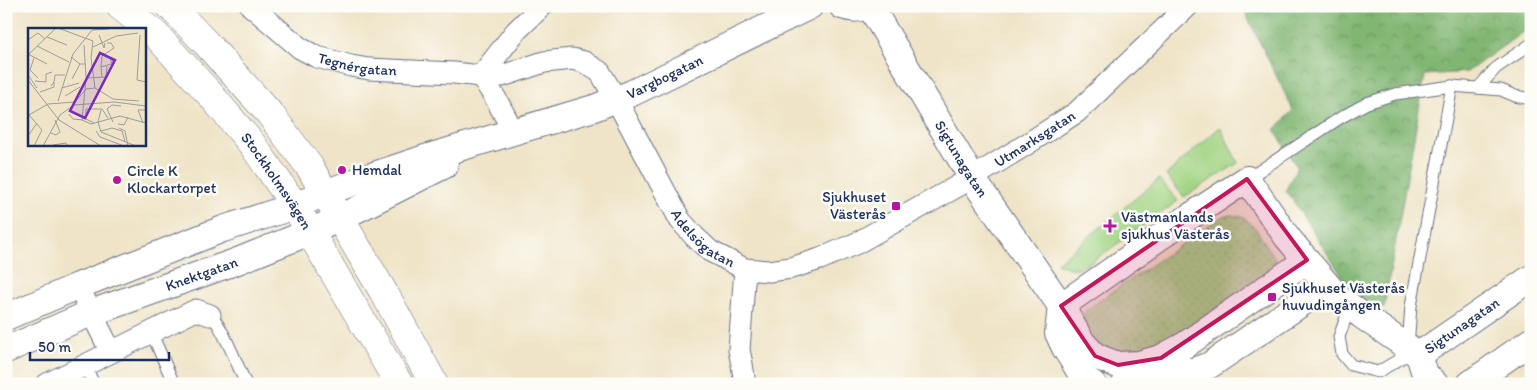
<svg xmlns="http://www.w3.org/2000/svg" width="1537" height="390" viewBox="0 0 1537 390" font-family="Itim,sans-serif">
  <defs>
    <pattern id="forest-crowns" width="20" height="18" patternUnits="userSpaceOnUse" patternTransform="scale(1.25)"><rect width="20" height="18" fill="#81b672"/><path d="M2 6a3 3 0 1 1 6 0M12 15a3 3 0 1 1 6 0" fill="none" stroke="#699461"/></pattern>
    <pattern id="park-dots" width="8" height="8" patternUnits="userSpaceOnUse" patternTransform="scale(1.25)"><rect width="8" height="8" fill="#a2d484"/><path d="M2 2h.1M6 6h.1" fill="none" stroke="#8bb674" stroke-width="1.8" stroke-linecap="round"/></pattern>
  </defs>
  <rect width="100%" height="100%" fill="#fdfcf7"/>
  <filter id="ink" filterUnits="userSpaceOnUse"><feTurbulence type="fractalNoise" baseFrequency=".02" numOctaves="2"/><feDisplacementMap in="SourceGraphic" scale="10" xChannelSelector="R" yChannelSelector="G"/><feConvolveMatrix kernelMatrix="1 2 1 2 8 2 1 2 1" color-interpolation-filters="sRGB"/></filter>
  <filter id="wash" filterUnits="userSpaceOnUse"><feTurbulence type="fractalNoise" baseFrequency=".0096" numOctaves="4" result="noise"/><feDisplacementMap in="SourceGraphic" scale="20" xChannelSelector="R" yChannelSelector="G"/><feGaussianBlur stdDeviation="1.12" result="paint"/><feColorMatrix in="noise" values="0 0 0 0 0 0 0 0 0 0 0 0 0 0 0 0 0 1.4 0 .05"/><feComposite in="paint" operator="in"/></filter>
  <g filter="url(#wash)">
    <rect width="100%" height="100%" fill="#efe4c7"/>
    <g fill="#a2d484" stroke="#5e8271">
      <polygon points="1220,127 1238,163 1184,197 1166,175"/>
      <path d="M1159,179L1178,201L1090,263C1075,270 1072,270 1057,263Z"/>
    </g>
    <polygon fill="url(#forest-crowns)" stroke="#4e7268" points="1242,6 1531,6 1531,26 1467,72 1425,75 1384,308 1353,293 1286,190 1297,167 1275,130 1293,110"/>
    <polygon fill="url(#park-dots)" stroke="#5e8271" points="1230,215 1239,216 1247,220 1255,228 1275,258 1275,265 1265,275 1176,336 1126,356 1100,349 1082,317 1086,310 1220,218"/>
  </g>
  <g filter="url(#ink)">
    <g fill="none" stroke-linecap="round" stroke-linejoin="round">
      <defs>
        <g id="service">
          <polyline points="1478,88 1496,68 1531,44"/>
          <polyline points="1247,179 1340,118 1367,103 1395,94 1452,86 1501,90 1515,96 1531,99"/>
          <polyline points="1350,306 1339,337 1342,354 1351,365 1378,372 1405,356 1408,347 1411,306 1452,86"/>
          <path d="M210,315C221,322 239,369 246,384"/>
          <polyline points="151,332 174,384"/>
          <polyline points="85,365 94,384"/>
        </g>
        <g id="minor">
          <path id="s1" d="M251,6L300,48L317,57L351,66L369,69L454,73L481,76H502L544,62L572,59L584,62L600,72L616,99L680,220L695,237L710,251L745,269L769,271L791,268L820,259L857,243L972,178L1027,144L1077,112L1188,6"/>
          <polyline points="481,76 516,31 542,6"/>
          <polyline points="481,76 496,99 513,131"/>
          <polyline points="745,269 739,350 742,364 745,384"/>
          <polyline points="78,286 111,352"/>
          <polyline points="47,384 196,310 210,315"/>
        </g>
        <g id="tertiary">
          <path d="M842,6C851,9 857,10 865,6"/>
          <path id="s2" d="M870,6L972,178L1061,306L1082,342L1095,356L1118,365L1138,364L1161,358L1185,345L1307,260"/>
          <path id="s3" d="M6,317L78,286L223,229L295,206L325,193L368,177L425,158L594,108L632,93L810,6"/>
          <path id="s4" d="M6,350L91,313L235,262L310,232L340,218L445,165"/>
          <polyline points="1093,384 1084,378 1065,348 1058,333 1061,306 1174,227 1247,179 1287,237 1335,294 1361,315 1419,355"/>
          <polyline points="1125,384 1149,375 1168,371 1194,371 1210,365 1327,286"/>
          <path id="s5" d="M1435,384L1425,374L1419,355L1531,278"/>
          <polyline points="1470,384 1531,341"/>
        </g>
        <g id="secondary">
          <path id="s6" d="M120,6L156,35L209,93L252,144L295,206L310,232L399,384"/>
          <polyline points="170,6 206,43 270,114 309,166 387,298 434,384"/>
        </g>
      </defs>
      <use href="#service" stroke="#656e83" stroke-width="13"/>
      <use href="#minor" stroke="#656e83" stroke-width="23"/>
      <use href="#tertiary" stroke="#656e83" stroke-width="28"/>
      <use href="#secondary" stroke="#656e83" stroke-width="29"/>
      <use href="#service" stroke="#fff" stroke-width="11"/>
      <use href="#minor" stroke="#fff" stroke-width="21"/>
      <use href="#tertiary" stroke="#fff" stroke-width="26"/>
      <use href="#secondary" stroke="#fff" stroke-width="28"/>
    </g>
  </g>
  <path fill="#c2185b" fill-opacity="0.2" stroke="#c2185b" stroke-width="4" stroke-linejoin="round" d="M1247,179L1307,260L1161,358L1118,365L1095,356L1061,306Z"/>
  <g fill="#b5179e" stroke="#fdfcf7" stroke-width="2">
    <circle cx="342" cy="170" r="5"/>
    <circle cx="117" cy="180" r="5"/>
    <rect x="891" y="201" width="10" height="10" rx="2.5"/>
    <path d="M1107.5 218.5h5v5h5v5h-5v5h-5v-5h-5v-5h5z"/>
    <rect x="1267" y="292" width="10" height="10" rx="2.5"/>
  </g>
  <g text-anchor="middle" stroke-width="5" stroke-linejoin="round" paint-order="stroke">
    <g font-size="15" fill="#1b2f5e" stroke="#fdfcf7">
      <text dy="5" stroke="none"><textPath href="#s1" startOffset="125">Tegnérgatan</textPath></text>
      <text dy="5" stroke="none"><textPath href="#s3" startOffset="702">Vargbogatan</textPath></text>
      <text dy="5" stroke="none"><textPath href="#s1" startOffset="948">Utmarksgatan</textPath></text>
      <text dy="5" stroke="none"><textPath href="#s2" startOffset="178">Sigtunagatan</textPath></text>
      <text dy="5" stroke="none"><textPath href="#s6" startOffset="236">Stockholmsvägen</textPath></text>
      <text dy="5" stroke="none"><textPath href="#s1" startOffset="572">Adelsögatan</textPath></text>
      <text dy="5" stroke="none"><textPath href="#s4" startOffset="210">Knektgatan</textPath></text>
      <text dy="5" stroke="none"><textPath href="#s5" startOffset="86">Sigtunagatan</textPath></text>
    </g>
    <g font-size="15" fill="#1b2f5e" stroke="#fdfcf7" text-anchor="start">
      <text x="352" y="175">Hemdal</text>
      <text x="127" y="176">Circle K<tspan x="127" dy="17">Klockartorpet</tspan></text>
      <text x="886" y="202" text-anchor="end">Sjukhuset<tspan x="886" dy="17">Västerås</tspan></text>
      <text x="1121" y="222">Västmanlands<tspan x="1121" dy="17">sjukhus Västerås</tspan></text>
      <text x="1282" y="293">Sjukhuset Västerås<tspan x="1282" dy="17">huvudingången</tspan></text>
    </g>
  </g>
  <g transform="translate(28 28)">
    <rect width="118" height="118" fill="#efe4c7"/>
    <path fill="none" stroke="#9a9c9d" stroke-width="1" d="M30,0L65,13L63,30L67,60M71,7L76,20L77,15M112,7L109,52L118,54M19,9L39,17M0,12L10,5L17,11M56,17L58,49M9,18L41,34M65,19L88,8L110,5M0,26L19,36M0,27L28,0M43,29L52,36H57M83,29L85,34L84,36L82,30ZM6,30L2,42L10,50M73,39L74,28L86,20L83,15H79M0,47L9,60M74,49L73,39L83,36M59,50L78,49L79,38M44,51L52,36M0,52L31,92L73,118M7,53L18,54V46L24,44M26,54L27,47H37M34,60L51,55M58,61L67,60L85,71L111,73M12,64L26,59V54L23,58M37,68L52,59M30,73L45,26L64,2L81,1M20,76L47,74L58,61M73,82L70,94L73,104L108,118M41,86L45,91L55,92M1,87L14,102L6,118M1,87L20,76M54,92L63,96L92,88L118,95M54,92L58,51M85,94L79,81L84,77L93,78M66,95L58,91V81H74L80,90M115,95L110,82H118M90,96L96,97L100,89M91,100L97,103L100,118M68,103L72,109L96,118M73,103L84,100L94,103L97,113M23,105L28,107L32,104L27,92M0,108L9,95M25,117L38,115L40,118M15,118L32,87L46,77L86,74L118,78"/>
    <path fill="#7b2cbf" fill-opacity="0.15" stroke="#7b2cbf" stroke-width="2.5" d="M72,25L87,32L57,90L42,83Z"/>
    <rect width="118" height="118" fill="none" stroke="#1b2f5e" stroke-width="2.5"/>
  </g>
  <rect width="1537" height="390" fill="none" stroke="#fdfcf7" stroke-width="25"/>
  <path d="M30 352v8h139v-8" fill="none" stroke="#1b2f5e" stroke-width="2.5"/>
  <text x="38" y="352" font-size="15" fill="#1b2f5e" stroke="#fdfcf7" stroke-width="4" paint-order="stroke">50 m</text>
</svg>
